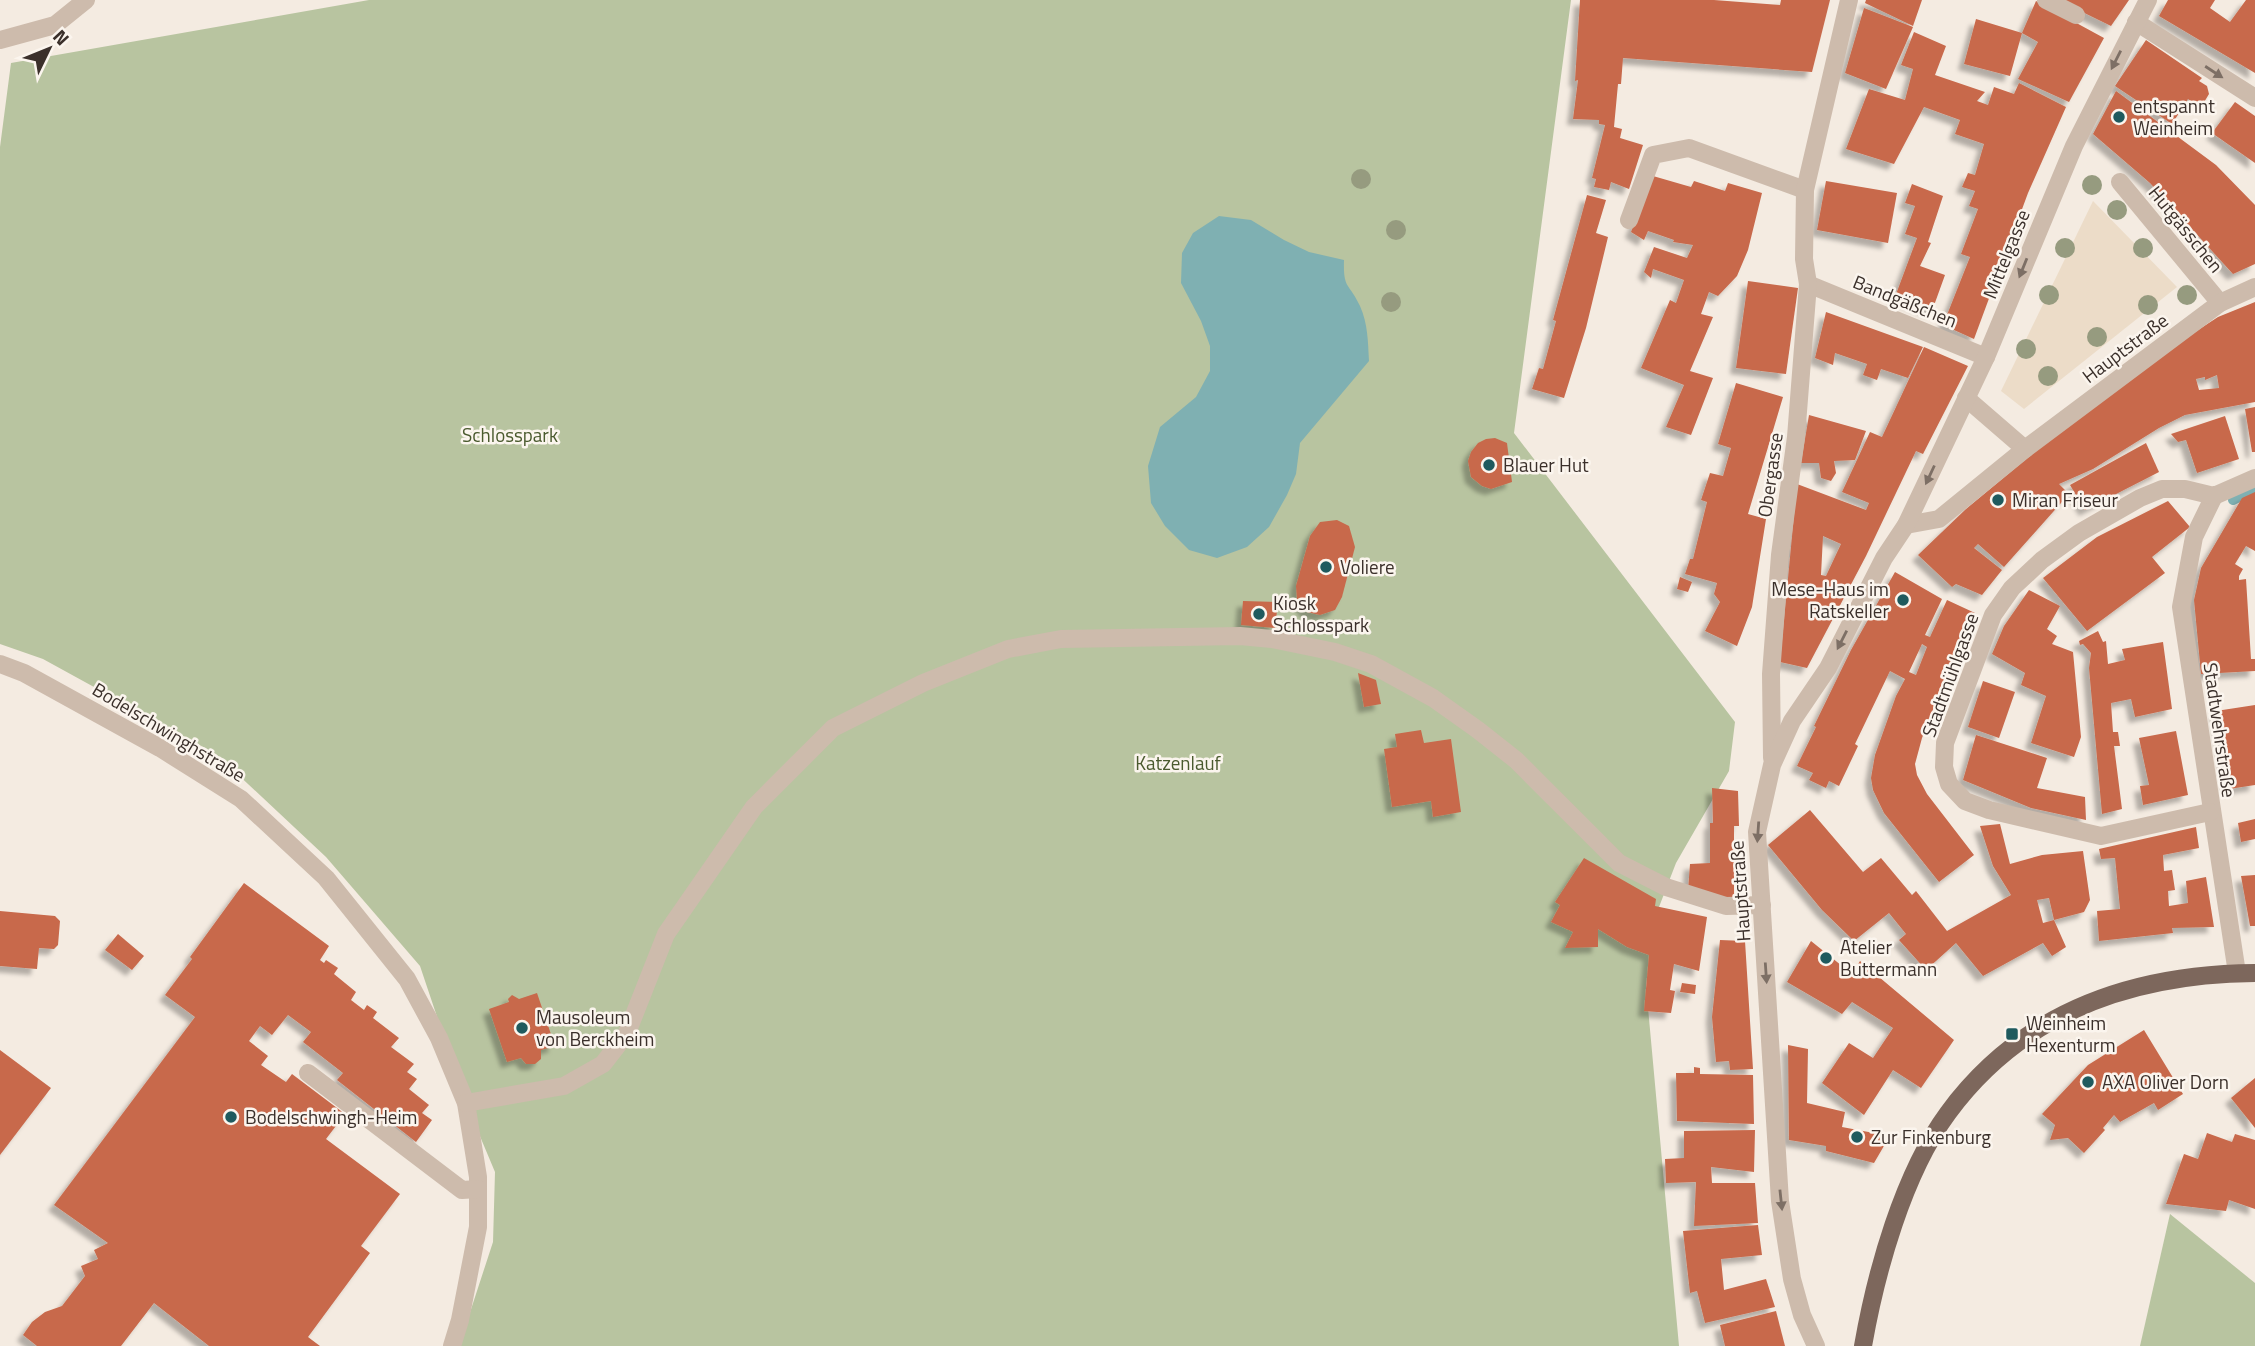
<svg xmlns="http://www.w3.org/2000/svg" width="2255" height="1346" viewBox="0 0 2255 1346" font-family="'Titillium Web',sans-serif">
  <defs>
    <filter id="shadow"><feDropShadow dx="-6" dy="6" stdDeviation="2" flood-color="#0004"/></filter>
  </defs>
  <rect width="100%" height="100%" fill="#f4ebe1"/>
  <g fill="#b8c4a0">
    <polygon points="369,0 1571,0 1514,433 1735,722 1729,771 1676,863 1659,907 1646,986 1679,1346 459,1346 493,1242 495,1172 466,1103 420,966 326,857 216,754 43,659 0,644 0,147 11,63"/>
    <polygon points="2170,1214 2255,1283 2255,1346 2140,1346"/>
  </g>
  <polygon fill="#ecdcc8" points="2093,201 2177,287 2024,409 2001,391"/>
  <path fill="#7fb0b2" d="M1219,216L1251,220L1284,240L1309,252L1344,260C1343,290 1349,282 1360,306C1368,324 1368,342 1369,361L1300,443L1296,474L1287,495L1269,527L1247,547L1217,558L1189,550L1165,526L1151,503L1148,466L1160,427L1196,397L1210,371V346L1201,321L1181,283L1182,253L1193,233Z"/>
  <g fill="none" stroke-linecap="round" stroke-linejoin="round">
    <polyline stroke="#7fb0b2" stroke-width="10" points="2233,500 2255,489"/>
  </g>
  <g fill="#c8694b" fill-rule="evenodd" filter="url(#shadow)">
    <polygon points="1580,0 1714,0 1780,5 1781,0 1830,0 1812,72 1623,58 1621,84 1618,84 1614,127 1622,129 1620,138 1643,145 1629,189 1611,182 1609,190 1594,187 1596,179 1592,178 1605,125 1599,124 1599,120 1573,119 1578,80 1575,81"/>
    <polygon points="1866,0 1922,0 1913,26 1865,3"/>
    <polygon points="2058,0 2129,0 2111,26"/>
    <polygon points="2168,0 2215,0 2210,8 2230,22 2246,0 2255,0 2255,73 2159,16"/>
    <polygon points="2036,1 2104,38 2069,102 2018,79 2038,42 2022,33 2010,76 1964,64 1976,19 2022,33"/>
    <polygon points="1864,8 1913,27 1886,89 1845,73"/>
    <polygon points="1914,32 1946,46 1935,75 1985,92 1977,101 1988,105 1994,87 2014,94 2019,83 2066,107 2028,193 1974,339 1943,325 1970,257 1961,254 1978,209 1969,206 1975,191 1962,187 1968,173 1975,175 1984,144 1955,134 1960,120 1924,107 1894,164 1846,149 1869,89 1905,100 1913,69 1901,65"/>
    <polygon points="2146,40 2202,78 2199,81 2207,86 2209,94 2203,104 2195,104 2188,99 2172,124 2115,86"/>
    <polygon points="2116,91 2216,165 2255,205 2255,264 2233,274 2150,183 2093,134"/>
    <polygon points="2235,102 2255,116 2255,163 2212,133"/>
    <polygon points="1653,176 1691,187 1694,181 1725,191 1728,183 1762,193 1748,250 1737,276 1718,296 1709,292 1701,314 1713,317 1690,371 1713,378 1691,435 1666,427 1684,385 1641,368 1670,300 1676,303 1684,280 1653,269 1651,278 1644,272 1654,247 1687,258 1693,245 1673,242 1674,240 1648,231 1644,240 1631,232"/>
    <polygon points="1826,181 1897,193 1888,243 1817,230"/>
    <polygon points="1912,184 1943,196 1928,242 1931,243 1920,266 1945,275 1932,311 1895,297 1917,238 1905,234 1915,206 1905,203"/>
    <polygon points="1587,195 1606,200 1596,233 1608,237 1586,328 1564,398 1532,389 1539,368 1543,369 1556,321 1553,320"/>
    <polygon points="1748,281 1798,288 1786,374 1736,368"/>
    <path d="M2255,302V402L2185,415L2159,428L2093,469L2059,484L2069,494L2004,567L1978,544L1974,548L2002,570L1982,595L1956,584L1952,587L1918,555L1966,509L2066,426L2160,355L2218,317ZM2217,375L2219,388L2199,390L2196,379L2205,377V380Z"/>
    <polygon points="1826,312 1923,347 1908,378 1881,369 1877,380 1863,375 1867,364 1835,353 1833,365 1815,358"/>
    <path d="M1924,347L1968,366L1923,454L1916,451L1866,556L1807,668L1780,662L1797,484L1866,510L1869,503L1842,492L1870,432L1882,437ZM1823,536L1841,544L1826,576L1821,575Z"/>
    <polygon points="1736,383 1783,397 1748,514 1766,519 1752,607 1737,646 1705,631 1720,602 1714,594 1717,583 1685,574 1690,559 1693,559 1707,502 1701,500 1710,473 1723,476 1731,448 1718,444"/>
    <polygon points="2255,407 2255,452 2252,452 2245,409"/>
    <polygon points="1809,415 1866,431 1855,460 1834,461 1836,473 1831,481 1821,478 1819,463 1801,463"/>
    <polygon points="2225,416 2239,459 2197,473 2186,440 2178,442 2171,434"/>
    <polygon points="1495,438 1507,443 1512,482 1491,489 1482,486 1471,477 1468,461 1471,452 1478,443 1486,439"/>
    <polygon points="2146,443 2159,472 2085,510 2070,485"/>
    <polygon points="2255,492 2255,551 2246,546 2235,564 2243,569 2239,576 2239,580 2246,579 2251,659 2255,659 2255,671 2201,674 2194,600 2201,568 2242,498"/>
    <polygon points="2168,501 2190,527 2152,557 2165,573 2087,631 2043,578 2097,537"/>
    <polygon points="1337,520 1349,526 1355,547 1342,597 1335,610 1320,615 1307,612 1297,599 1296,586 1310,536 1320,522"/>
    <path d="M1895,572L1942,599L1925,635L1930,637L1947,600L1975,613L1942,686L1922,738L1915,764L1917,775L1927,794L1974,855L1939,882L1884,813L1873,790L1871,778L1875,755L1896,696L1905,679L1890,671L1855,744L1858,746L1839,786L1829,781L1826,788L1809,780L1813,773L1797,766L1816,727L1814,726L1851,650ZM1922,644L1927,647L1916,675L1909,672Z"/>
    <polygon points="1680,577 1692,582 1688,592 1677,589"/>
    <polygon points="2029,590 2060,606 2047,629 2057,636 2052,644 2073,652 2081,737 2074,757 2031,743 2046,696 2021,685 2025,673 1992,654 2004,626"/>
    <polygon points="1243,601 1278,602 1275,628 1241,625"/>
    <polygon points="2098,631 2103,642 2106,641 2108,664 2125,660 2122,649 2163,642 2172,709 2135,717 2131,699 2111,703 2113,732 2118,732 2120,746 2114,746 2122,809 2102,814 2089,668 2091,653 2083,644 2080,645 2079,641"/>
    <polygon points="1358,673 1376,680 1381,704 1364,707"/>
    <polygon points="1983,681 2015,692 1999,738 1968,727"/>
    <polygon points="2255,705 2255,785 2229,789 2216,711"/>
    <polygon points="1421,730 1424,743 1451,739 1461,812 1433,817 1431,801 1392,807 1384,749 1397,747 1395,734"/>
    <polygon points="2176,731 2188,795 2143,805 2140,786 2149,785 2139,738"/>
    <polygon points="1976,735 2047,758 2037,788 2085,797 2086,820 2031,808 1963,780"/>
    <polygon points="1712,788 1738,791 1739,826 1734,826 1734,895 1731,899 1688,891 1690,864 1710,863 1710,823 1713,823"/>
    <polygon points="1810,810 1863,872 1881,858 1912,895 1916,891 1947,931 2011,895 1993,866 1980,826 2000,824 2010,864 2042,855 2083,851 2090,900 2084,912 2054,920 2049,898 2037,900 2043,923 2054,920 2066,947 2052,956 2043,943 1983,976 1956,943 1926,970 1899,940 1906,934 1889,913 1854,941 1822,910 1768,845"/>
    <polygon points="2255,819 2255,839 2241,842 2238,823"/>
    <polygon points="2196,827 2199,848 2163,855 2164,871 2172,870 2175,890 2168,891 2169,906 2188,903 2186,881 2206,877 2214,927 2172,928 2173,933 2099,941 2097,911 2120,909 2115,858 2101,859 2099,849"/>
    <polygon points="1584,858 1656,899 1655,906 1707,917 1699,971 1674,964 1670,990 1675,991 1671,1013 1644,1011 1649,955 1627,947 1598,929 1598,947 1565,948 1573,932 1551,922 1560,905 1555,902"/>
    <polygon points="2255,875 2255,926 2250,926 2241,876"/>
    <polygon points="244,883 329,946 320,960 324,963 326,960 338,968 334,974 356,992 351,1000 364,1010 367,1005 377,1012 373,1018 399,1038 391,1047 414,1064 407,1072 417,1079 409,1089 429,1105 422,1113 432,1120 416,1142 337,1080 343,1073 303,1042 311,1032 288,1015 272,1035 260,1026 249,1041 268,1056 261,1065 286,1082 292,1074 345,1114 326,1139 400,1194 361,1246 370,1253 308,1337 320,1346 209,1346 154,1303 121,1346 37,1346 23,1335 32,1322 45,1312 62,1306 85,1276 81,1266 98,1259 94,1250 108,1243 54,1205 195,1017 165,995 192,959 190,957"/>
    <polygon points="0,911 55,916 60,921 58,945 54,949 39,948 37,969 0,966"/>
    <polygon points="118,934 144,956 132,970 105,950"/>
    <polygon points="1720,940 1745,941 1753,1069 1730,1070 1729,1061 1716,1062 1712,1017"/>
    <polygon points="1811,941 1852,974 1860,961 1954,1040 1921,1088 1893,1070 1864,1115 1822,1083 1849,1043 1873,1058 1893,1028 1852,1002 1842,1014 1787,982"/>
    <polygon points="1682,983 1696,985 1695,994 1680,992"/>
    <polygon points="537,993 555,1046 541,1050 541,1059 535,1064 526,1064 521,1058 507,1062 489,1009 509,1002 508,999 512,995 519,999"/>
    <polygon points="2144,1030 2183,1094 2158,1110 2154,1103 2120,1122 2114,1115 2103,1128 2105,1130 2084,1153 2068,1138 2050,1140 2055,1125 2042,1114 2088,1065"/>
    <polygon points="1788,1045 1808,1049 1807,1103 1845,1112 1842,1127 1879,1134 1888,1139 1874,1163 1826,1151 1826,1146 1789,1140"/>
    <polygon points="0,1050 51,1088 0,1155"/>
    <polygon points="1694,1067 1700,1068 1700,1074 1753,1075 1754,1124 1677,1121 1676,1073 1694,1073"/>
    <polygon points="2255,1078 2255,1128 2231,1098"/>
    <polygon points="1755,1130 1754,1172 1711,1167 1712,1183 1755,1183 1758,1223 1694,1226 1696,1182 1666,1183 1665,1159 1684,1158 1684,1131"/>
    <polygon points="2207,1133 2232,1142 2235,1134 2255,1140 2255,1209 2229,1200 2226,1211 2166,1204 2184,1154 2198,1159"/>
    <polygon points="1758,1225 1762,1255 1721,1259 1724,1290 1766,1279 1775,1307 1705,1323 1697,1291 1690,1293 1683,1231"/>
    <polygon points="1776,1311 1785,1346 1725,1346 1720,1325"/>
  </g>
  <g fill="none" stroke-linecap="round" stroke-linejoin="round">
    <g stroke="#cdbbac" stroke-width="18">
      <polyline points="2046,0 2076,15"/>
      <polyline points="2136,22 2255,98"/>
      <polyline points="0,40 55,25 86,0"/>
      <polyline points="2120,182 2220,303"/>
      <polyline points="1629,220 1653,155 1689,148 1805,190"/>
      <polyline points="1808,284 1986,357"/>
      <polyline points="1966,398 2025,449"/>
      <polyline points="2214,496 2194,537 2181,607 2237,973"/>
      <polyline points="1906,525 1939,519 2025,449 2220,303 2255,287"/>
      <polyline points="0,664 24,673 160,748 241,799 326,878 407,979 439,1038 466,1103 478,1177 478,1227 460,1320 452,1346"/>
      <polyline points="1772,758 1771,674 1780,555 1796,437 1808,284 1804,259 1805,190 1849,0"/>
      <polyline points="2210,812 2101,836 1989,810 1965,801 1949,784 1944,767 1945,743 1993,615 2012,588 2042,560 2079,533 2140,498 2162,489 2185,489 2214,496 2255,478"/>
      <polyline points="308,1073 462,1190 478,1189"/>
      <polyline points="466,1103 564,1086 603,1064 627,1033 666,934 754,807 833,728 923,683 1008,649 1061,639 1240,636 1272,639 1335,652 1371,664 1433,698 1478,730 1516,760 1619,863 1666,887 1726,906 1762,905"/>
      <polyline points="1816,1346 1802,1315 1792,1279 1780,1201 1757,832 1772,765 1792,721 1828,668 1884,558 1906,525 1986,357 2074,146 2148,0"/>
    </g>
    <path stroke="#7d675c" stroke-width="18" d="M1863,1346C1876,1272 1903,1174 1948,1113C2023,1011 2133,974 2255,973"/>
  </g>
  <g fill="#969b7f">
    <circle cx="1361" cy="179" r="10"/>
    <circle cx="2092" cy="185" r="10"/>
    <circle cx="2117" cy="210" r="10"/>
    <circle cx="1396" cy="230" r="10"/>
    <circle cx="2065" cy="248" r="10"/>
    <circle cx="2143" cy="248" r="10"/>
    <circle cx="2049" cy="295" r="10"/>
    <circle cx="2187" cy="295" r="10"/>
    <circle cx="1391" cy="302" r="10"/>
    <circle cx="2148" cy="305" r="10"/>
    <circle cx="2097" cy="337" r="10"/>
    <circle cx="2026" cy="349" r="10"/>
    <circle cx="2048" cy="376" r="10"/>
  </g>
  <defs><path id="oneway-solid" d="M-6-.8H1V-3.2L6.5 0L1 3.2V.8H-6Z" transform="scale(1.75)"/></defs>
  <g fill="#7d6f65">
    <use href="#oneway-solid" transform="translate(2116 60) rotate(117)"/>
    <use href="#oneway-solid" transform="translate(2214 72) rotate(33)"/>
    <use href="#oneway-solid" transform="translate(2023 268) rotate(112)"/>
    <use href="#oneway-solid" transform="translate(1930 475) rotate(115)"/>
    <use href="#oneway-solid" transform="translate(1842 640) rotate(117)"/>
    <use href="#oneway-solid" transform="translate(1758 832) rotate(94)"/>
    <use href="#oneway-solid" transform="translate(1766 973) rotate(86)"/>
    <use href="#oneway-solid" transform="translate(1781 1200) rotate(84)"/>
  </g>
  <g fill="#1f5a5e" stroke="#fbf5ee" stroke-width="2.5">
    <circle cx="2119" cy="117" r="7"/>
    <circle cx="1489" cy="465" r="7"/>
    <circle cx="1998" cy="500" r="7"/>
    <circle cx="1326" cy="567" r="7"/>
    <circle cx="1903" cy="600" r="7"/>
    <circle cx="1259" cy="614" r="7"/>
    <circle cx="1826" cy="958" r="7"/>
    <circle cx="522" cy="1028" r="7"/>
    <rect x="2005" y="1027" width="14" height="14" rx="3.5"/>
    <circle cx="2088" cy="1082" r="7"/>
    <circle cx="231" cy="1117" r="7"/>
    <circle cx="1857" cy="1137" r="7"/>
  </g>
  <g text-anchor="middle" stroke-width="5" stroke-linejoin="round" paint-order="stroke">
    <g font-size="19" fill="#3b302b" stroke="#fbf5ee" text-anchor="start">
      <text x="2133" y="113">entspannt<tspan x="2133" dy="22">Weinheim</tspan></text>
      <text x="1503" y="472">Blauer Hut</text>
      <text x="2012" y="507">Miran Friseur</text>
      <text x="1340" y="574">Voliere</text>
      <text x="1889" y="596" text-anchor="end">Mese-Haus im<tspan x="1889" dy="22">Ratskeller</tspan></text>
      <text x="1273" y="610">Kiosk<tspan x="1273" dy="22">Schlosspark</tspan></text>
      <text x="1840" y="954">Atelier<tspan x="1840" dy="22">Buttermann</tspan></text>
      <text x="536" y="1024">Mausoleum<tspan x="536" dy="22">von Berckheim</tspan></text>
      <text x="2026" y="1030">Weinheim<tspan x="2026" dy="22">Hexenturm</tspan></text>
      <text x="2102" y="1089">AXA Oliver Dorn</text>
      <text x="245" y="1124">Bodelschwingh-Heim</text>
      <text x="1871" y="1144">Zur Finkenburg</text>
    </g>
    <g font-size="19" fill="#3b302b" stroke="#fbf5ee">
      <text transform="translate(2186 229) rotate(51)" y="7">Hutgässchen</text>
      <text transform="translate(2006 254) rotate(-68)" y="7">Mittelgasse</text>
      <text transform="translate(1905 301) rotate(22)" y="7">Bandgäßchen</text>
      <text transform="translate(2125 348) rotate(-37)" y="7">Hauptstraße</text>
      <text transform="translate(1770 475) rotate(-82)" y="7">Obergasse</text>
      <text transform="translate(1950 675) rotate(-70)" y="7">Stadtmühlgasse</text>
      <text transform="translate(2220 730) rotate(82)" y="7">Stadtwehrstraße</text>
      <text transform="translate(169 732) rotate(31)" y="7">Bodelschwinghstraße</text>
      <text transform="translate(1740 891) rotate(-94)" y="7">Hauptstraße</text>
    </g>
    <g font-size="19" fill="#4a5a2e" stroke="#fbf5ee">
      <text x="510" y="442">Schlosspark</text>
      <text x="1178" y="770">Katzenlauf</text>
    </g>
  </g>
  <g transform="translate(49 49) rotate(47)" stroke="#fbf5ee" stroke-width="5" paint-order="stroke">
  <path d="M0-5L12 26L0 18L-12 26Z" fill="#3b302b"/>
  <text y="-10" font-size="19" font-weight="bold" text-anchor="middle" fill="#3b302b">N</text>
  </g>
</svg>
